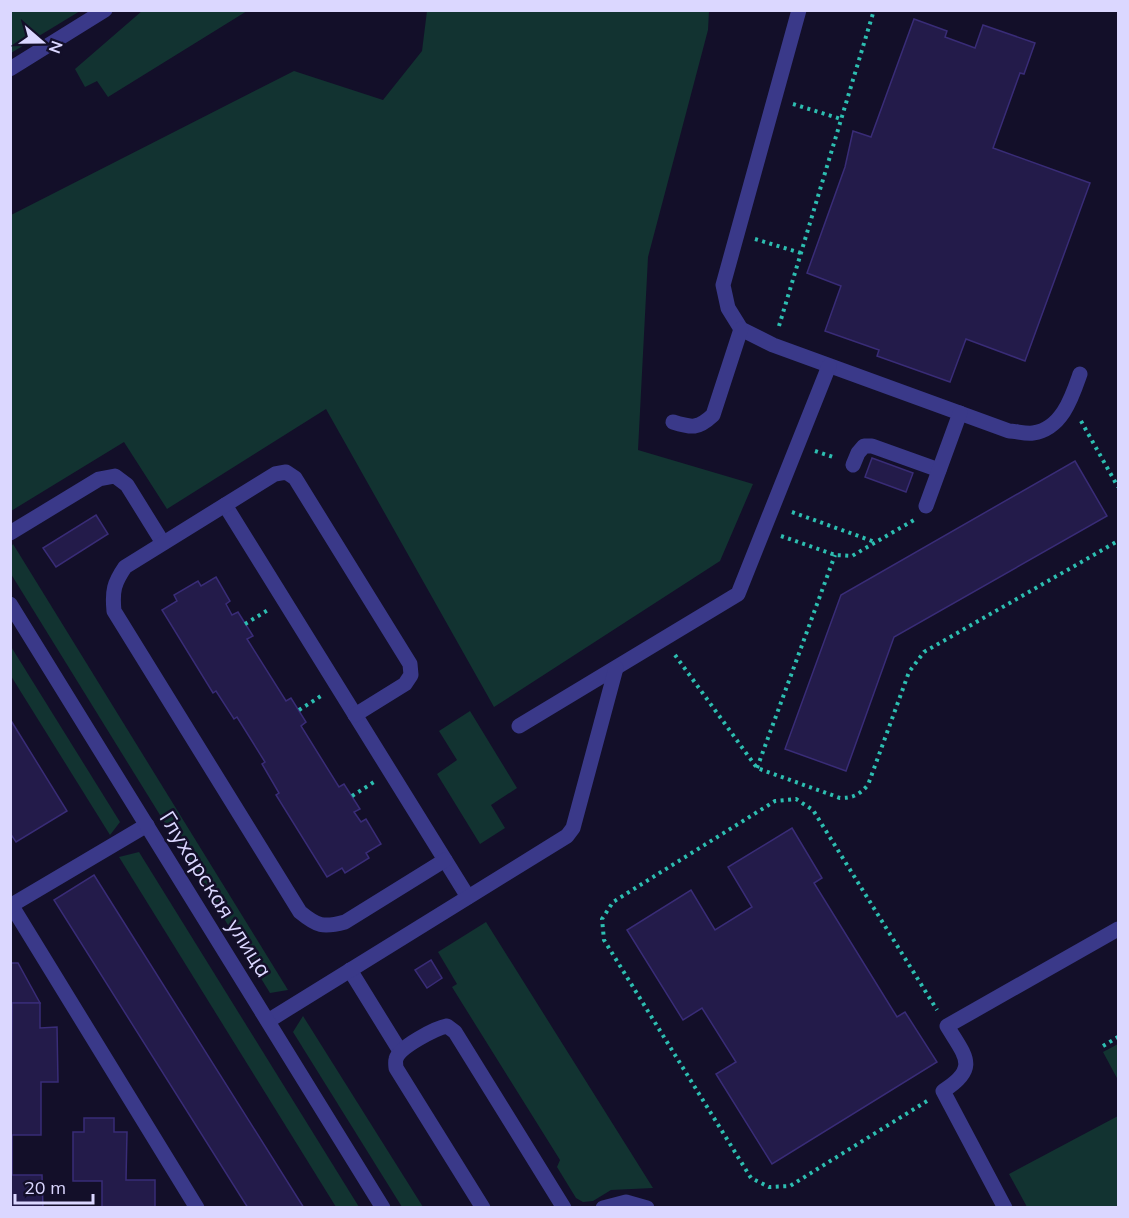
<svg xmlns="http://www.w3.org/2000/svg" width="1129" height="1218" viewBox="0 0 1129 1218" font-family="Mulish,sans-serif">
  <rect width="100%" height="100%" fill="#130f29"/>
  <g fill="#123331">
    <polygon points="11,10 80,10 80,11 11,53"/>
    <polygon points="142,11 142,10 247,11 108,97 97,81 85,87 75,69"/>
    <polygon points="427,11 709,11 708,30 648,257 638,450 753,484 720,561 494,707 326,409 167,509 124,442 11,511 11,215 294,71 383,100 422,51"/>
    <polygon points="13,544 288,990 270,993 11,574 11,547"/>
    <polygon points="10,645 120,822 110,835 11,676"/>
    <polygon points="470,711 517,788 491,805 505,828 480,844 437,774 457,760 439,731"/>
    <polygon points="139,852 359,1207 336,1207 119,857"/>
    <polygon points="486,922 653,1188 611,1190 593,1201 583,1202 576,1198 557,1167 560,1160 452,987 457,984 438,952"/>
    <polygon points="303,1016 423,1207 402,1207 293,1032"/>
    <polygon points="1118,1044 1118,1080 1103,1052"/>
    <polygon points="1118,1116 1118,1207 1027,1207 1009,1174"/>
  </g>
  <g fill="#231b4a" stroke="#392c77" stroke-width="1.5">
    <polygon points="914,19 947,31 945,37 975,48 983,25 1035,43 1024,74 1020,73 993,148 1090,183 1025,361 966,339 950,382 877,356 879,350 825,331 841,286 807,273 845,167 853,131 871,137"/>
    <polygon points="872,458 913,473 906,492 865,477"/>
    <polygon points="1075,461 1107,516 894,637 846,771 785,749 841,595"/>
    <polygon points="96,515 108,534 56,567 43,548"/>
    <polygon points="216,577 230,601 226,604 232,615 238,612 253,636 247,639 286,701 291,698 306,722 301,726 339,787 344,784 360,809 354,812 361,822 366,819 381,844 366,853 369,858 345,873 342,868 327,877 276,795 279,793 262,764 265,762 237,717 234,719 216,691 213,693 162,610 177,601 174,595 198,581 201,586"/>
    <polygon points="10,719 67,811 16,842 10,833"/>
    <polygon points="792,828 822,878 814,883 897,1017 905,1012 937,1062 772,1164 716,1074 736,1062 702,1008 683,1020 627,930 691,890 715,930 752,907 728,867"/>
    <polygon points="94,875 304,1208 248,1208 54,900"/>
    <polygon points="431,960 442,978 427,988 415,970"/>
    <polygon points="10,963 18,963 40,1003 10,1003"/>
    <polygon points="12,1003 40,1003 40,1028 57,1027 58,1082 41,1082 41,1135 12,1135 12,1175 42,1175 43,1208 10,1208"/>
    <polygon points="84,1118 114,1118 114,1132 127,1132 126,1180 155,1180 155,1208 102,1208 102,1181 73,1181 73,1132 84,1132"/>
  </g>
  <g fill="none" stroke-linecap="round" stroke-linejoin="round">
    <g stroke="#2dbeb1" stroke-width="4" stroke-dasharray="3 4.5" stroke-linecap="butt">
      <polyline points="793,104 841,119"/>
      <polyline points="755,239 801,253"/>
      <polyline points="779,326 874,10"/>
      <polyline points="1081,421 1118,487"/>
      <polyline points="815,451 836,458"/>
      <polyline points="792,512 875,542"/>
      <polyline points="781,536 835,555 852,556 914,520"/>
      <polyline points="245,624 268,610"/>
      <path d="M675,655L757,768L840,798C853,798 859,795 868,785L909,672L924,652L1118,541"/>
      <polyline points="299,710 321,696"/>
      <polyline points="757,768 835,555"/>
      <polyline points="352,796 374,782"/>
      <polyline points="1103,1046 1118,1037"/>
      <polyline points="927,1101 790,1186 769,1187 751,1178 604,940 602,919 613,902 775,801 796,799 813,810 937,1010"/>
    </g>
    <g stroke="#3a3989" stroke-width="15">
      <path d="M799,10L723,285L728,308L741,329L773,345L1009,431C1016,431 1025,434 1033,433C1062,429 1072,397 1080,374"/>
      <path d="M673,422C692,428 698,429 713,415L741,329"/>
      <polyline points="853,465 858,453 864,446 872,446 939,470"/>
      <polyline points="225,505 468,897"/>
      <polyline points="926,506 960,413"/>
      <polyline points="10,533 99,479 115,476 127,485 163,543"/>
      <path d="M355,715L405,684L411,675L410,664L295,478L286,472L275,474L125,567C114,583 112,591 114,611L300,912C317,926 323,928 345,922L445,860"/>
      <polyline points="519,726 738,594 829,366"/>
      <polyline points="10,903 197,1208"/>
      <polyline points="10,906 147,825"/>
      <polyline points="350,970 400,1051"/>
      <polyline points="268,1021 567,836 573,828 616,668"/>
      <path d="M483,1208L396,1068C396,1067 395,1060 396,1059C399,1047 436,1028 447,1026L455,1032L564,1208"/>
      <polyline points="603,1208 626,1202 647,1208"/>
      <path d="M1005,1208L943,1091C980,1068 965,1056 947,1026L1118,929"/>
    </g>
    <polyline stroke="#3a3989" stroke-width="15" points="10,604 383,1208"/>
    <polyline stroke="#3a3989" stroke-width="15" points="10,69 105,10"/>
  </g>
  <g text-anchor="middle" stroke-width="5" stroke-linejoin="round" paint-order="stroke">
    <g font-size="22" fill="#dbd7ff" stroke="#130f29">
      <text transform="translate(216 894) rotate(58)" y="8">Глухарская улица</text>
    </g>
  </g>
  <rect width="1129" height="1218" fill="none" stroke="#dbd7ff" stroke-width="24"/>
  <g transform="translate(42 42) rotate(110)" stroke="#130f29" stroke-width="4.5" paint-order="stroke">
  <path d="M0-4.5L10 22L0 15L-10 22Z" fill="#dbd7ff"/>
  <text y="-9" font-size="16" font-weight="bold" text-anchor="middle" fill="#dbd7ff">N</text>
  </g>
  <path d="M15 1194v9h78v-9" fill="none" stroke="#dbd7ff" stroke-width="3"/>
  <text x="24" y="1194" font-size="18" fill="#dbd7ff" stroke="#130f29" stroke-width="4.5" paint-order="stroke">20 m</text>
</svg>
